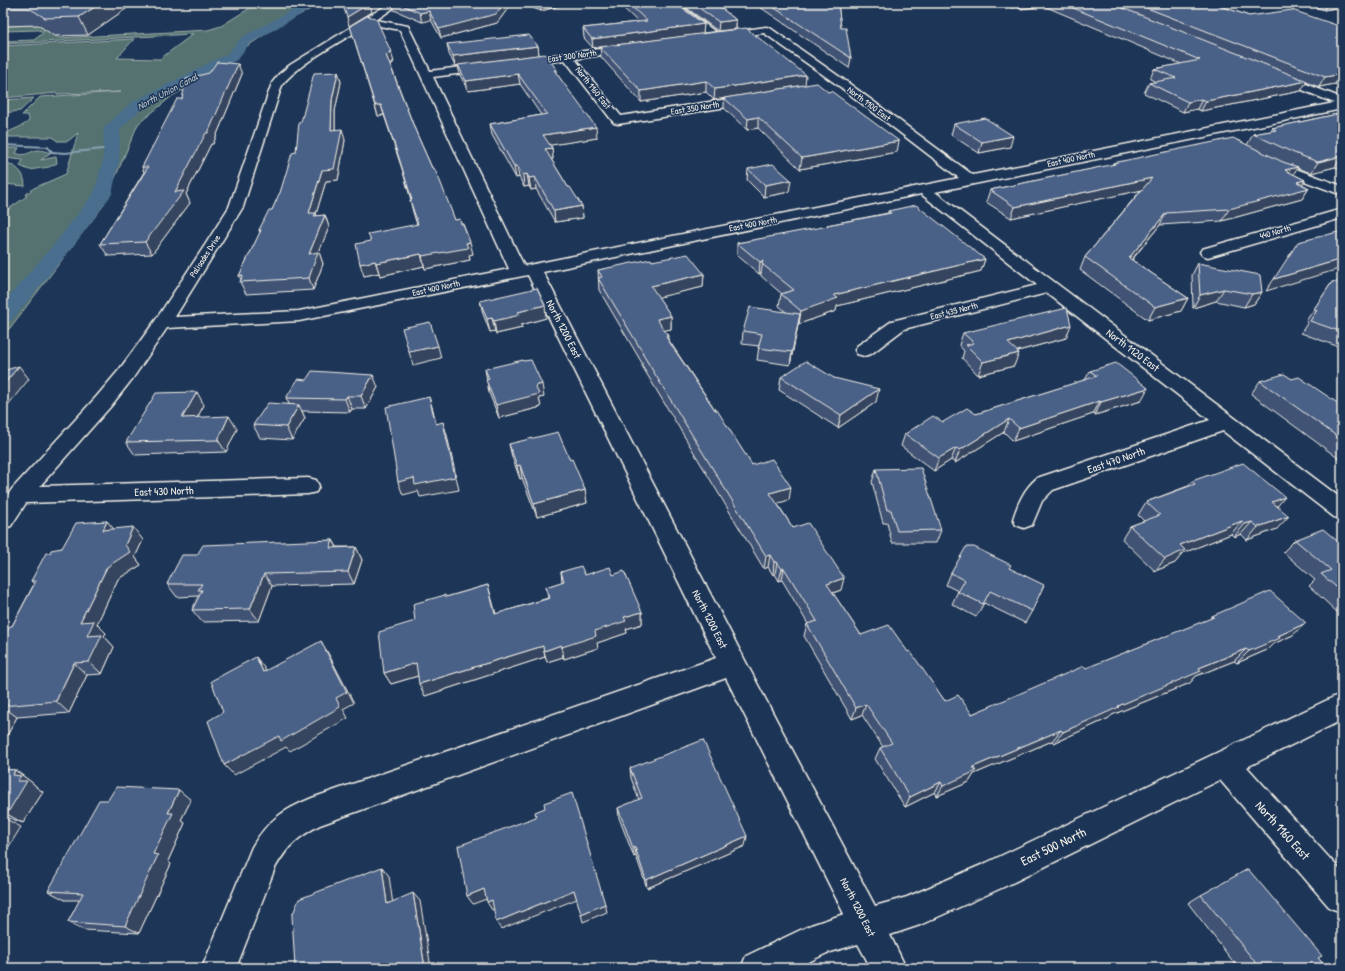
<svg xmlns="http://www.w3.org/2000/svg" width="1345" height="971" viewBox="0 0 1345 971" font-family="'Patrick Hand',sans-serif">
  <rect width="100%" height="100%" fill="#1d3557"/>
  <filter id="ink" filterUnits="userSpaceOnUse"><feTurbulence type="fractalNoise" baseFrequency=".025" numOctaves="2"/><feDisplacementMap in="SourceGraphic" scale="8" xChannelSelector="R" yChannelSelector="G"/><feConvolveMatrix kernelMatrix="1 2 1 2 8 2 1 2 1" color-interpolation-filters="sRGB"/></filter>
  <g filter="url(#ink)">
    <g fill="#547271" stroke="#a4b2ac">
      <path d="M258,3H322L278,26L232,56L215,72L172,96L138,124L103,206L10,328L3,334V222L6,220H3V213L27,196L25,195L34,188L66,174L78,133L68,141H57L53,137H7L3,140V136C11,129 21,128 29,121V118L27,115H22L40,97L121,92L57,94V93L3,98V46L134,39L117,58L160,59L193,34L3,44V41L34,40L44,32L38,30L3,31V24L5,26L38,25L59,38L208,30L221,26Z"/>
      <polygon points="34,98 20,111 3,113 3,100"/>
      <path d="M3,148H19L16,153C26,158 31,150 39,150C42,150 47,152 50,153L41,160L56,157L57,163L49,167L29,170L20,166L23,160L3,158Z"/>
      <path d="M3,161C15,166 25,171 25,186L3,184Z"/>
    </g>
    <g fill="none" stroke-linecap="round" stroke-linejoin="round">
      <polygon fill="#8da2b2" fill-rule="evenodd" points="3,144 48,146 53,151 65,152 112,147 114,148 112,149 65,154 50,153 47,148 3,146"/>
      <polygon fill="#486e8e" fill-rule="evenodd" points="305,3 319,3 317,5 249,44 237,60 141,109 120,129 119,161 112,194 71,249 11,321 3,322 3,303 57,241 94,193 103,161 104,128 107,125 131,103 227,54 241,38"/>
      <defs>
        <g id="minor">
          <path d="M390,3H401L376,20L408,26L430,71L631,45L635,46L636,48L635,50L575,59L621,116L753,95L757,96L759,99L757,102L753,103L618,124L614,123L565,60L433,77L524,266L959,178L839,86L764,33L716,40L712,39L666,3H677L718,34L766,27L770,28L847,82L973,175L1334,103L1271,77L1269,75L1275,72L1342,98V109L935,192L1342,499V520L1334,517L1223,431L1053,490L1042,501L1032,525L1024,528L1016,525L1013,519C1018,503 1024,489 1037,478L1210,420L1047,293L904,329L871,354L864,356L857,354L855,350L857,346L892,321L1037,285L921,194L543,272L750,670L875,906L907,897L986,863L1342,693V720L1247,767L1342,872V912L1330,908L1220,780L1008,885L920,925L890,935L906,968H871L858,944L827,953L796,968H741L746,956L811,925L844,914L726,678L320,825C297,838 289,844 275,868L236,968H202L252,847C268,820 283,810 312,798L716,658L528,275L299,321L167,328L133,378L111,406L40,486L308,478L316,480L319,486L316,492L308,494L26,503L11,526L3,529V502L12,489L97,396L119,370L155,321L205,245L229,207L272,83L279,74L290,65ZM369,24L400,30L509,269L299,311L175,317L243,207L282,85C299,63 344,40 369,24Z"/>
          <polygon points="1266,158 1342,186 1342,195 1261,165 1259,162 1261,159"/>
          <polygon points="1342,209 1342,218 1208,257 1202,255 1200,252 1202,249"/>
        </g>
      </defs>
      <use href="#minor" stroke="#f4f1e8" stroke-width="3"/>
      <use href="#minor" fill="#1d3557" fill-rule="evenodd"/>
    </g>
    <g fill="#405374" stroke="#f4f1e8">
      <polygon points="3,3 133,4 88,35 54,36 38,25 5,26 3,24"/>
      <polygon points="393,3 512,3 497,23 441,38 431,20 422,22 394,10"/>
      <polygon points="519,3 570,3 541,11"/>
      <polygon points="618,3 675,3 704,24 703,33 718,31 680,3 715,3 736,20 736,29 805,85 897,152 800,169 758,128 747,130 724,108 724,98 714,100 706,92 641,102 601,57 600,47 593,48 584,38 583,28 638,22"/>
      <polygon points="754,3 838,3 841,28 851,58 849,68"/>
      <polygon points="1001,3 1212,3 1249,16 1342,27 1342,86 1340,86 1335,84 1319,87 1306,82 1301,91 1201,111 1197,109 1183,112 1144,93 1149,83 1156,82 1150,79 1154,69 1181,64 1044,6 1020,9 1017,7 1012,8"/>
      <polygon points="1303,3 1342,3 1342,7 1324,10"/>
      <polygon points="350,26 394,62 392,62 393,64 390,64 416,132 432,168 455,220 473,254 469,255 470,260 425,269 424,266 380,276 379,273 364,276 371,241 417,225 413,212 410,200 411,200 402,169 384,115 378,116"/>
      <polygon points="447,44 538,46 539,55 557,70 558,75 597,138 550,145 552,148 553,159 551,159 568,187 582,206 583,218 555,222 536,189 531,190 529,186 524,187 519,177 516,178 492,135 490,124 541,115 520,84 468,91 460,75 458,66 455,66 449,54"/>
      <polygon points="338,72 341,82 335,111 335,130 345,140 338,180 326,181 316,214 317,216 325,215 329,227 319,252 323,264 313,290 246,294 240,282 241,280 239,276 260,233 259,230 272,210 280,193 296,152 301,122"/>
      <polygon points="242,74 213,144 211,144 186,194 190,203 152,254 108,256 100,244 144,172 142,167 182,99"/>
      <polygon points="1342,113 1342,170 1335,167 1311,173 1297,168 1293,174 1305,180 1302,184 1309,188 1302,199 1222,221 1160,225 1132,260 1188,298 1181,311 1148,320 1080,270 1085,257 1141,190 1011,218 986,202 990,190 1112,165 1113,163 1247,145 1253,134 1271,131 1272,128"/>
      <polygon points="954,124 1010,147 979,153 951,135"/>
      <polygon points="748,169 789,192 764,197 747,180"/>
      <polygon points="888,211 985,259 981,271 837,306 836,311 799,324 798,323 790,365 757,360 759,346 742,344 743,331 786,312 779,306 781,294 782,294 761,276 761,273 759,274 737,255 737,243 827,227 827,225 888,213"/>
      <polygon points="652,261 704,274 703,287 658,297 671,316 671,329 664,330 668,336 668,339 752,465 789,500 777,503 793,528 841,590 833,593 861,635 908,652 945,701 972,714 1210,619 1212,616 1293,635 1273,644 1267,650 1237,663 1234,661 1196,676 1190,683 1112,715 1109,718 1054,743 1052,741 974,774 969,782 937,796 935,792 905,807 875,759 880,748 883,747 862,715 852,719 804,636 807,624 808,624 782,580 779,581 775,574 773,575 768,567 764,569 642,366 642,363 599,290 598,270"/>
      <polygon points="1198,263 1262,292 1254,304 1244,307 1216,301 1193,308 1192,275"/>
      <polygon points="1332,282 1342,282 1342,348 1301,333 1308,322 1306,321"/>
      <polygon points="480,301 546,318 521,325 522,328 496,334 495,331 490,332 483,314"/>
      <polygon points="963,333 1066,338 1018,351 1014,366 978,375 962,358 964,351 959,345"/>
      <polygon points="485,369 544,397 539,398 541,407 499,418 489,393"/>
      <polygon points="1090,371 1141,401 1095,415 1093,414 1013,441 1004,432 955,463 951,460 934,471 901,446 905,434 976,414 1085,380"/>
      <polygon points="781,377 834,378 876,402 838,428 779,390"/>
      <polygon points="1292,379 1342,406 1342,461 1251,394 1260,381"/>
      <polygon points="306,380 378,387 366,409 352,409 350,412 302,411 305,418 292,440 260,438 253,425 289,404 286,398"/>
      <polygon points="204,405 197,418 237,429 226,452 135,455 126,442"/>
      <polygon points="509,444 570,460 585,490 587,503 537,517 522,478 520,479 512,457"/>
      <polygon points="876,469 941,530 936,543 892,543 887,523 883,523 872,482"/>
      <polygon points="1192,481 1277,507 1277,529 1247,540 1241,534 1234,537 1231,534 1183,553 1175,563 1155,571 1122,539 1130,526 1144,521 1138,515 1146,502 1188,486"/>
      <polygon points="107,521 113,529 143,540 135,557 141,565 118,579 97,624 106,633 104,636 114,647 102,674 87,675 69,713 17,717 3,743 3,638 12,626 34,584 31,581 50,553 62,548"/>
      <polygon points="333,540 337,547 356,547 362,560 354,584 272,586 259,621 202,622 192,610 199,596 177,597 167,584 197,555"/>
      <polygon points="1295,540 1342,545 1342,611 1338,613 1309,586 1315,580 1283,552"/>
      <polygon points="1009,568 1032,611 1025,623 984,603 976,617 952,604 958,591 946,585 951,573"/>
      <polygon points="561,572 585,575 613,575 642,612 642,624 626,629 627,633 597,643 598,648 564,659 563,657 547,662 545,657 425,696 418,676 391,684 384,673 415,621 446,597 488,585 496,614 548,598 546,587 562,582"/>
      <polygon points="3,767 7,770 15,770 30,781 36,786 36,787 43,792 23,823 3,816"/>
      <polygon points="630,768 745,846 647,888 636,856 634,857 619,818 618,808 639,800 631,778"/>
      <polygon points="191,800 181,820 185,823 168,861 171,864 139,933 84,930 68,922 80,900 65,900 48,891"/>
      <polygon points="1201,895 1318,958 1327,968 1238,968 1188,903"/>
    </g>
    <g fill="#34445e" stroke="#f4f1e8">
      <polygon points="101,3 132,3 133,4 88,35 79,17"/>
      <polygon points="370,3 372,12 349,26 347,17"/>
      <polygon points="504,3 512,3 497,23 441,38 439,29"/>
      <polygon points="540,3 570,3 541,11"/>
      <polygon points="1013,3 1018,3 1017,7 1012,8"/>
      <polygon points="1022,3 1045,3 1044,6 1020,9"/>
      <polygon points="1327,3 1342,3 1342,7 1324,10"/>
      <polygon points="429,11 431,20 422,22 420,13"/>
      <polygon points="736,20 736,29 718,31 719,22"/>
      <polygon points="704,24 703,34 593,48 592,39"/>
      <polygon points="538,46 539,55 455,66 453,56"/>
      <polygon points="389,52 391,52 394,62 392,62 393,64 389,65 386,55"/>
      <polygon points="238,64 242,74 213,144 211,144 186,194 190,203 152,254 145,242 175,192"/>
      <polygon points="338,72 341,82 335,111 335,141 331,130 332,100"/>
      <polygon points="518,74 520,84 468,91 466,81"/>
      <polygon points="1341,74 1335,84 1319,87 1325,77"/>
      <polygon points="806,75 805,85 714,100 715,89"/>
      <polygon points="706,81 706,92 641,102 641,91"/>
      <polygon points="1307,81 1301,91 1201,111 1206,101"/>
      <polygon points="1202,99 1197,109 1183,112 1188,102"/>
      <polygon points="375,105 381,105 384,115 378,116"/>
      <polygon points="758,117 758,128 747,130 748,119"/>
      <polygon points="596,127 597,138 545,146 543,135"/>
      <polygon points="342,129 345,140 338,180 326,181 316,214 320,225 309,213 322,170"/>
      <polygon points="1013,136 1010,147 979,153 982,142"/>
      <polygon points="899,141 897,152 800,169 802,158"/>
      <polygon points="552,148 553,159 546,160 545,149"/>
      <polygon points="1342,156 1335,167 1311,173 1318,162"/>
      <polygon points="514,166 517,166 519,177 516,178"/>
      <polygon points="1298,167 1291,178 1285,170"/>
      <polygon points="527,174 529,186 524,187 523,175"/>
      <polygon points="535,177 536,189 531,190 529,178"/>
      <polygon points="1152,178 1147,189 1011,218 1015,207"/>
      <polygon points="791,180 789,192 764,197 765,185"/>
      <polygon points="1305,180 1299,190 1309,188 1302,199 1222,221 1229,209 1297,182"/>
      <polygon points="582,206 583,218 555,222 554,211"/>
      <polygon points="1166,213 1160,225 1123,270 1129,258"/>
      <polygon points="325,215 329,227 319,252 323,264 313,290 309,278 309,254"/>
      <polygon points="470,242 473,254 469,255 470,260 425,269 422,256"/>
      <polygon points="421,254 424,266 380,276 376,263"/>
      <polygon points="985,259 981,271 837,306 836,311 799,324 801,311 834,295"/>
      <polygon points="1342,259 1342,268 1266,291 1274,279"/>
      <polygon points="375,261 379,273 364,276 360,264"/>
      <polygon points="763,261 761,273 759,274 760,262"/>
      <polygon points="704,274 703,287 651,299 651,286"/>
      <polygon points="1224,289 1216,301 1193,308 1200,295"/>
      <polygon points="1262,292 1254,304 1244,307 1252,294"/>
      <polygon points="1188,298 1181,311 1148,320 1155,307"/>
      <polygon points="545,305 546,318 521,325 522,328 496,334 494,321 518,312"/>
      <polygon points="800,314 798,326 790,365 792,352"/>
      <polygon points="671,316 671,329 657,332 657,319"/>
      <polygon points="492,318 495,331 490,332 487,319"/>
      <polygon points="1071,325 1066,338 1003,355 1008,343"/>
      <polygon points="438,346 441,358 413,365 409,352"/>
      <polygon points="1019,353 1014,366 978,375 983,362"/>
      <polygon points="19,366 29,379 3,411 3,385"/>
      <polygon points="373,375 378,387 366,409 361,396"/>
      <polygon points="542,384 544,397 539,398 541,407 499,418 496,405 535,386"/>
      <polygon points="1148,388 1141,401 1095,415 1101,402"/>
      <polygon points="879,389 876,402 838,428 841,415"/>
      <polygon points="197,392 204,405 190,431 182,418"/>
      <polygon points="347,396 352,409 350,412 345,399"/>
      <polygon points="429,397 433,410 439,437 436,424"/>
      <polygon points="1100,401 1093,414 1013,441 1019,428"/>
      <polygon points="299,405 305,418 292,440 286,427"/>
      <polygon points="229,416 237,429 226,452 218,440"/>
      <polygon points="1009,419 1004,432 955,463 960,450"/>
      <polygon points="443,422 447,435 459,490 420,497 418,491 403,495 398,482"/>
      <polygon points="956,448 951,460 934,471 939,458"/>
      <polygon points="520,465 522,478 520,479 517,466"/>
      <polygon points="791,487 789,500 769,506 770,493"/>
      <polygon points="585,490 587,503 537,517 534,504"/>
      <polygon points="1285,497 1274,510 1272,502"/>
      <polygon points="1289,516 1277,529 1247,540 1258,527"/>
      <polygon points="107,521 118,534 103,530"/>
      <polygon points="1242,521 1231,534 1183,553 1175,563 1155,571 1165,559 1180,545"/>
      <polygon points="1252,522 1241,534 1234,537 1245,524"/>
      <polygon points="133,527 143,540 135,557 141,565 118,579 97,624 106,633 104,636 114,647 102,674 89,662 87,636 80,622 107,567 125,545"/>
      <polygon points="333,540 339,552 330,548"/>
      <polygon points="356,547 362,560 354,584 348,572"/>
      <polygon points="770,555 768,567 764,569 766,556"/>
      <polygon points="774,562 777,562 775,574 773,575"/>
      <polygon points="784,568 782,580 779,581 782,569"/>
      <polygon points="264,574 272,586 259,621 250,609"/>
      <polygon points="844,578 841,590 824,596 827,584"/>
      <polygon points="642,612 642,624 626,629 627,633 597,643 598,648 564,659 562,647 624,617"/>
      <polygon points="1306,623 1293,635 1273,644 1267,650 1237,663 1249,651 1278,636"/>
      <polygon points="321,641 328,653 354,703 343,709 348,718 290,751 286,747 234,775 224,765 336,698"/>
      <polygon points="561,645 563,657 547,662 544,651"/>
      <polygon points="543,646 545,657 425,696 419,684"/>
      <polygon points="1246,649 1234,661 1196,676 1190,683 1112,715 1109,718 1054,743 1063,732 1199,668"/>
      <polygon points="256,657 265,669 272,683 263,672"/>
      <polygon points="74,663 87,675 69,713 56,701"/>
      <polygon points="416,663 421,675 391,684 384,673"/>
      <polygon points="866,704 862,715 852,719 856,708"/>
      <polygon points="3,707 17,717 3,743"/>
      <polygon points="1061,730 1052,741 974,774 969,782 937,796 943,786 973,767"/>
      <polygon points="15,770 30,781 36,786 36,787 43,792 23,823 7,814 17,781 13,775"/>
      <polygon points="941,782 935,792 905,807 910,797"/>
      <polygon points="179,790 191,800 181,820 185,823 168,861 171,864 139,933 125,926 153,854 168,813"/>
      <polygon points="4,818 21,827 3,856 3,820"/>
      <polygon points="747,836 745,846 647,888 646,880"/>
      <polygon points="635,847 636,856 634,857 633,848"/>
      <polygon points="382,867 389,876 394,912 387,904"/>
      <polygon points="484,889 489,898 473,904 467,896"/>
      <polygon points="574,890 577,899 501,929 496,922"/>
      <polygon points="413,893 420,901 431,968 425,968"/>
      <polygon points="492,900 497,908 492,910 487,902"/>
      <polygon points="605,904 607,912 583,922 581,914"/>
    </g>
    <g fill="#4a6187" stroke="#f4f1e8">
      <polygon points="3,3 101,3 79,17 45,18 29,8 3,8"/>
      <polygon points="342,3 370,3 347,17"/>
      <polygon points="398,3 504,3 496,14 439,29 429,11 420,13"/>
      <polygon points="628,3 675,3 704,24 592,39 583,28 647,21"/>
      <polygon points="692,3 715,3 736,20 719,22"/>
      <polygon points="767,3 838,3 841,28 846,28 851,58"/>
      <polygon points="1061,3 1110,3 1307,81 1206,101 1202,99 1188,102 1149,83 1176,78 1154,69 1200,60"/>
      <polygon points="1134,3 1212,3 1249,16 1292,10 1342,27 1342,74 1325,77"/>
      <polygon points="367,16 376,18 391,52 389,52 390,54 386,55 416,132 432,168 434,168 440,181 455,220 460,219 461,224 463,224 470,242 466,243 468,248 422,256 421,254 376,263 375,261 360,264 356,244 371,241 368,234 418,224 410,200 412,200 399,158 381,105 375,105 350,26"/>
      <polygon points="746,28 806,75 715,89 706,81 641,91 600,47"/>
      <polygon points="529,35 538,46 453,56 447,44"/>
      <polygon points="545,54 557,70 554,70 596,127 543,135 552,148 545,149 568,187 570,187 582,206 554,211 535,177 529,178 527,174 523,175 517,166 514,166 490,124 547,114 518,74 466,81 458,65"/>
      <polygon points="217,62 238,64 208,133 206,133 175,192 184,191 145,242 100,244 148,167 142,167 177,99 182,99 186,79 209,73"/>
      <polygon points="338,72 332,100 331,130 342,129 334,169 322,170 309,213 316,213 314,216 325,215 309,254 318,252 309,278 240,282 243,275 239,276 261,230 259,230 269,210 272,210 279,194 280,193 292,153 296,152 299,122 301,122 314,73"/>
      <polygon points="817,83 828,92 831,91 899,141 802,158 758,117 748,119 724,98"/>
      <polygon points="1342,113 1342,156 1318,162 1294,153 1253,134 1276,130 1272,128"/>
      <polygon points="985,118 1013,136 982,142 954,124"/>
      <polygon points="1233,138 1283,162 1298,167 1285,170 1305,180 1297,182 1309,188 1229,209 1166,213 1129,258 1188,298 1155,307 1085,257 1152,178 1015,207 990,190 1115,164 1113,163"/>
      <polygon points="773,164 791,180 765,185 748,169"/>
      <polygon points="916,205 985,259 834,295 838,298 801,311 781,294 794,290 762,264 763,261 760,262 737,243 828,226 827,225 891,213 888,211"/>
      <polygon points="1342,231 1342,259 1274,279 1298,242"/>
      <polygon points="688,254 704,274 651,286 671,316 657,319 668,336 666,337 715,410 717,410 752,465 772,459 791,487 770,493 793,528 808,523 844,578 827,584 861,635 889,625 908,652 910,651 945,701 958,695 972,714 1084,666 1086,668 1214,617 1212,616 1270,591 1306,623 1278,636 1280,638 1249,651 1246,649 1199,668 1201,671 1118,706 1119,707 1063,732 1061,730 973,767 976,771 943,786 941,782 910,797 880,748 892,743 866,704 856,708 807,624 817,621 784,568 782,569 777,562 774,562 770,555 766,556 642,353 643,353 598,278 602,277 598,270 651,259 652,261"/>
      <polygon points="1198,263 1260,275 1262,292 1252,294 1224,289 1200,295"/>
      <polygon points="1332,282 1342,282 1342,332 1310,321 1317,310 1314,309"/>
      <polygon points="537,288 545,305 518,312 520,315 494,321 492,318 487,319 480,301"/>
      <polygon points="750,307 800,314 792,352 758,348 762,334 743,331"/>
      <polygon points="1067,308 1071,325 1008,343 1019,353 983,362 966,345 974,343 963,333"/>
      <polygon points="430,322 438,346 409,352 402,328"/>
      <polygon points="523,360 523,361 531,360 542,384 535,386 539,394 496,405 486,380 489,379 485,369"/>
      <polygon points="806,361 834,378 879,389 841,415 781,377"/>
      <polygon points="1116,363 1148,388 1101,402 1100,401 1019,428 1009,419 960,450 956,448 939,458 905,434 933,416 943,422 967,408 976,414 1097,376 1090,371"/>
      <polygon points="19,366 3,385 3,371"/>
      <polygon points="312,371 373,375 361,396 347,396 345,399 286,398 298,379 306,380"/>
      <polygon points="1284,374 1292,379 1299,377 1342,406 1342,440 1260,381"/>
      <polygon points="197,392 182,418 229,416 218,440 126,442 156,393"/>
      <polygon points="429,397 436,424 443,422 455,477 415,485 414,478 398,482 386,407"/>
      <polygon points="268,403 299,405 286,427 253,425"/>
      <polygon points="558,432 570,460 572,459 585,490 534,504 520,465 517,466 509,444"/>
      <polygon points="1243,463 1285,497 1272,502 1289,516 1258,527 1252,522 1245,524 1242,521 1180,545 1185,550 1165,559 1130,526 1160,515 1146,502 1195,484 1192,481"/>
      <polygon points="921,468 941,530 897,531 891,510 887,510 876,469"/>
      <polygon points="107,521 103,530 133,527 125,545 130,552 107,567 80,622 94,621 87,636 102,635 89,662 74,663 56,701 3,706 3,638 10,626 12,626 36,581 31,581 46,553 50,553 51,550 62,548 76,523"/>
      <polygon points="1323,529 1342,545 1342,592 1321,574 1331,570 1295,540"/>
      <polygon points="333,540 330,548 356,547 348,572 264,574 250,609 192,610 202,590 198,590 202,584 167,584 182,555 197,555 203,545"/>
      <polygon points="966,547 974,547 1011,565 1009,568 1044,585 1032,611 990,591 983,604 958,592 965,580 951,573"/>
      <polygon points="581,566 585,575 610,567 613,575 624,571 642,612 624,617 626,621 595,631 596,636 562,647 561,645 544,651 543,646 419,684 416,663 384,673 379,632 415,621 413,604 445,595 446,597 488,585 495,614 550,598 546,587 564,581 561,572"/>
      <polygon points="321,641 347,692 336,698 340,707 281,741 279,736 224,765 208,721 223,712 211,681 256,657 263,672"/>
      <polygon points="703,740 747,836 646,880 635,847 633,848 618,808 642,798 630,768"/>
      <polygon points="3,769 15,770 13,775 21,776 17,781 27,781 7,814 3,812"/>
      <polygon points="116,787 179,790 168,813 173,813 153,854 158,855 125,926 68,922 83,893 48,891 99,800 108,800"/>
      <polygon points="572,793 605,904 581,914 574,890 496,922 492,900 487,902 484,889 467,896 458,846 536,817 535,812 545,808 544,803"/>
      <polygon points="382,867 387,904 413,893 425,968 295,968 292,916 299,899"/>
      <polygon points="1248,869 1322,956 1318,958 1327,968 1260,968 1201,895"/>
      <polygon points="1073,964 1076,968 1065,968"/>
    </g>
  </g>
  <g text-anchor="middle" stroke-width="3" stroke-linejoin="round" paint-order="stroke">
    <g font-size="9" fill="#f4f1e8" stroke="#1d3557">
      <text transform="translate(572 56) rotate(-8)" y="3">East 300 North</text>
      <text transform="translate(593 88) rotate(52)" y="3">North 1160 East</text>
      <text transform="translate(869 104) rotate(37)" y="3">North 1100 East</text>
      <text transform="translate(695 108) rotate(-9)" y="3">East 350 North</text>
      <text transform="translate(1071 159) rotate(-12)" y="3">East 400 North</text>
      <text transform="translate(753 224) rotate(-11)" y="3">East 400 North</text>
      <text transform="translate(1275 232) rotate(-16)" y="3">440 North</text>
      <text transform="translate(205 256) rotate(-57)" y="3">Palisades Drive</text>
      <text transform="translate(436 288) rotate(-12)" y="3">East 400 North</text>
      <text transform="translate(954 311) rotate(-14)" y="3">East 435 North</text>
    </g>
    <g font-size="10" font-style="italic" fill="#b8c3c8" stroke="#1d3557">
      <text transform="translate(167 91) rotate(-28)" y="4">North Union Canal</text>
    </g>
    <g font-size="11" fill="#f4f1e8" stroke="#1d3557">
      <text transform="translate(564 329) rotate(63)" y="4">North 1200 East</text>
      <text transform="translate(1133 350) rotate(37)" y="4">North 1120 East</text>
      <text transform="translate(1116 460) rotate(-19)" y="4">East 470 North</text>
      <text transform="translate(164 491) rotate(-2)" y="4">East 430 North</text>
      <text transform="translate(710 619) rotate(63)" y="4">North 1200 East</text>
      <text transform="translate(858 907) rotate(63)" y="4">North 1200 East</text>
    </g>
    <g font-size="13" fill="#f4f1e8" stroke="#1d3557">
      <text transform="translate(1283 830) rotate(48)" y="5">North 1160 East</text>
      <text transform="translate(1053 846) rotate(-26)" y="5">East 500 North</text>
    </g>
  </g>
  <rect width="1345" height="971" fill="none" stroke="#1d3557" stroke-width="16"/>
  <rect x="8" y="8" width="1329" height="955" fill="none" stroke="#f4f1e8" stroke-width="1.5" filter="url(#ink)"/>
</svg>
